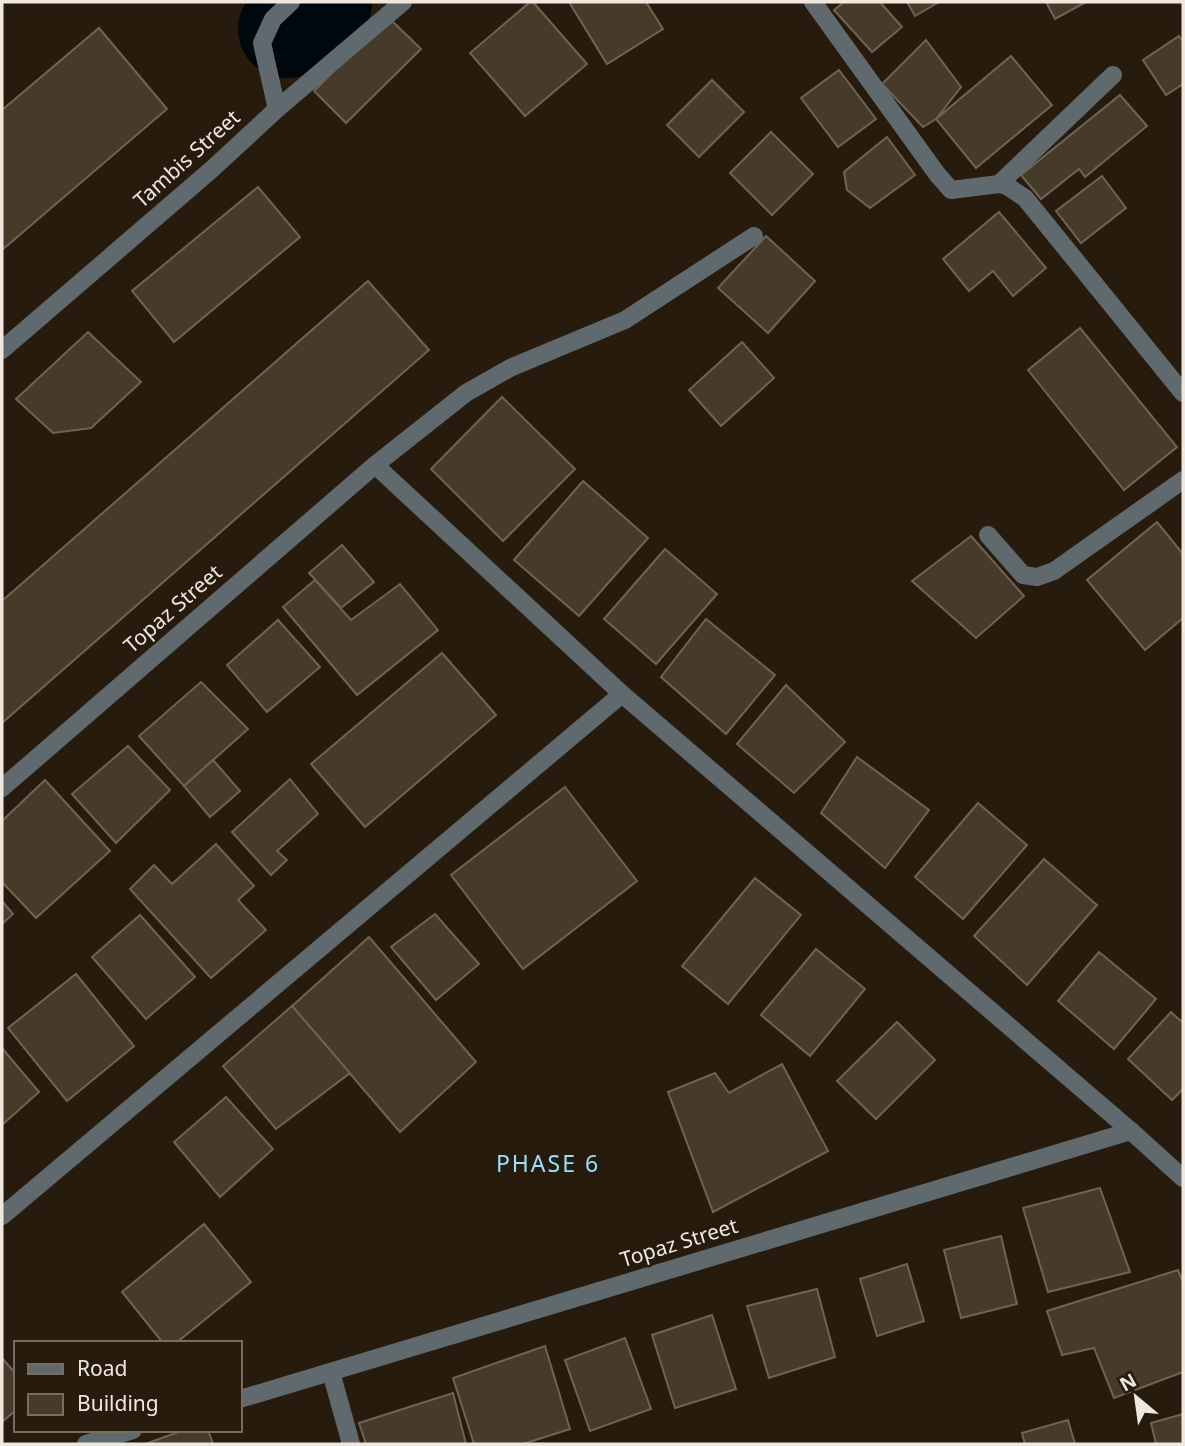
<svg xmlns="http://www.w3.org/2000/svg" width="1185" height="1446" viewBox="0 0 1185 1446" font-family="'Noto Sans',sans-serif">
  <rect width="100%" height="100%" fill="#261b0c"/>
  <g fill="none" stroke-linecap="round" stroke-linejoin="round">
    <polyline stroke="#00080d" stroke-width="98" points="287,29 323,2"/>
  </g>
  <g fill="#463a2b" stroke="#706352" stroke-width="2">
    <polygon points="530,2 533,2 587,64 525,116 470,53"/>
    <polygon points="569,2 646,2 663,29 607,64"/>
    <polygon points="844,2 880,2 902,27 872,52 834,10"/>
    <polygon points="907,2 939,2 915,16"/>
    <polygon points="1046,2 1086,2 1055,19"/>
    <polygon points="388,17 421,49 346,123 314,91"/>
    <polygon points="99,28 167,109 2,250 2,110"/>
    <polygon points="1179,36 1183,42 1183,84 1166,95 1143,60"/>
    <polygon points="926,40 961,87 936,119 923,127 882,84"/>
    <polygon points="1011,56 1052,105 976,168 936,119"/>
    <polygon points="839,70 876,119 838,147 801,98"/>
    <polygon points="712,80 744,112 699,157 667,125"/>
    <polygon points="1120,95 1147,126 1085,177 1079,169 1041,199 1021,175"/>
    <polygon points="771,132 813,174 772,215 730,173"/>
    <polygon points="887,137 915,175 870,208 847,190 844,172"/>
    <polygon points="1102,176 1126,208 1081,243 1056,211"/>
    <polygon points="258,187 300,237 174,342 132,291"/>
    <polygon points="999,212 1046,268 1013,296 993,271 969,291 943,259"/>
    <polygon points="766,236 815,281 768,333 718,288"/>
    <polygon points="368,281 429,350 2,723 2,601"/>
    <polygon points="1080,328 1177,447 1124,490 1028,370"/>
    <polygon points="88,332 141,382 91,428 53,433 16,399"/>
    <polygon points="742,342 774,378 721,426 689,390"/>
    <polygon points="502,397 575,469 503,541 431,469"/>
    <polygon points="583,481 648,538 579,616 514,560"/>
    <polygon points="1157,522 1183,554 1183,618 1145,650 1087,580"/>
    <polygon points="971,536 1024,596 976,638 912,581"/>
    <polygon points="342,545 374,582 341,608 309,573"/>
    <polygon points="665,549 717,594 656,664 604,619"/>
    <polygon points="315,580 351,620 400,584 438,630 357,695 283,607"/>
    <polygon points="706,619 775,675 726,734 661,677"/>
    <polygon points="278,620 320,667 267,712 227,665"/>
    <polygon points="442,653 496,715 365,827 311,764"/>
    <polygon points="201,682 248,729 184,786 139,736"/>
    <polygon points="786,685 845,742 794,793 737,744"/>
    <polygon points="128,746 170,790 116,843 72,794"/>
    <polygon points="857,757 929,810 885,868 821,813"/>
    <polygon points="213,760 240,791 210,817 184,786"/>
    <polygon points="290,779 318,814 277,851 287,860 271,875 232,832"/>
    <polygon points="45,780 110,851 36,918 2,882 2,821"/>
    <polygon points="565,787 637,881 523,969 451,875"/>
    <polygon points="978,803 1027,845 963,919 915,877"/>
    <polygon points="216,844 254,886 238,900 266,930 211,978 130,889 154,865 172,884"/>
    <polygon points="1044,859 1097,905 1027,985 974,936"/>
    <polygon points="755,878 801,915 728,1004 682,966"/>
    <polygon points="2,901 13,914 2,924"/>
    <polygon points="435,914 479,964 436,1000 391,947"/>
    <polygon points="140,915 195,977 146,1019 92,957"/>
    <polygon points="369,937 476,1062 400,1132 292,1006"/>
    <polygon points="816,949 865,989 810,1056 761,1015"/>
    <polygon points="1099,952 1156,999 1114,1049 1058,1001"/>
    <polygon points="76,974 134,1046 67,1101 8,1028"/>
    <polygon points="292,1006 350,1073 276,1129 223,1066"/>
    <polygon points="1171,1012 1183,1023 1183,1089 1172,1100 1128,1059"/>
    <polygon points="897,1022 935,1060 876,1119 837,1081"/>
    <polygon points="2,1048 39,1092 2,1125"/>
    <polygon points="782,1064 828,1151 713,1212 668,1092 715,1073 729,1093"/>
    <polygon points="226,1097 273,1149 220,1197 174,1142"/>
    <polygon points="1100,1188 1130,1272 1048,1292 1023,1208"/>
    <polygon points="204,1224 251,1282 176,1343 163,1343 122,1292"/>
    <polygon points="1001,1236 1017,1304 961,1318 944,1250"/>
    <polygon points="907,1264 924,1321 877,1336 860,1279"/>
    <polygon points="1178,1270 1183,1282 1183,1372 1114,1398 1094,1348 1062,1355 1047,1311"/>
    <polygon points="817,1289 835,1357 769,1378 747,1306"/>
    <polygon points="712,1315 736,1389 675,1408 652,1335"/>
    <polygon points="625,1338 651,1409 590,1431 565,1360"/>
    <polygon points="545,1346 570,1429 523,1444 474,1444 453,1378"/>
    <polygon points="2,1358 16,1374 16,1410 2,1422"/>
    <polygon points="453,1393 466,1444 366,1444 359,1423"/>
    <polygon points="1183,1414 1183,1444 1156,1444 1151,1423"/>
    <polygon points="1068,1420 1075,1444 1025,1444 1022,1433"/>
    <polygon points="184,1430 208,1430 213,1444 145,1444"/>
  </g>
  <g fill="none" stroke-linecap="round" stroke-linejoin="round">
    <g stroke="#606a6e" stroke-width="18">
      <polyline points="813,2 937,174 951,190 999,184 1007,186 1025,198 1183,393"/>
      <polyline points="277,109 262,43 273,19 291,2"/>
      <polyline points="999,184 1113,75"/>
      <polyline points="2,350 211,170 277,109 403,2"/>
      <polyline points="375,465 622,694 1131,1131 1183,1178"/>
      <polyline points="988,535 1023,575 1037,577 1054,571 1183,480"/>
      <polyline points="2,788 375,465 466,393 510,368 625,320 754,236"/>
      <polyline points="2,1216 622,694"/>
      <polyline points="331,1372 351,1444"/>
      <polyline points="240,1399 1131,1131"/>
      <polyline points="86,1444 133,1430"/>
    </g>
  </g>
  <g text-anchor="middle" stroke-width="5" stroke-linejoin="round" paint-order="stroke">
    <g font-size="21" fill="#f0e8df" stroke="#261b0c">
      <text transform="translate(187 159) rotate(-42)" y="7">Tambis Street</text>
      <text transform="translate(173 609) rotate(-41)" y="7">Topaz Street</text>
      <text transform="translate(679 1243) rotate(-17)" y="7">Topaz Street</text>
    </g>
    <g font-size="23" letter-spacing="2" fill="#98e0fa" stroke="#261b0c">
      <text x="548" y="1172">PHASE 6</text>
    </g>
  </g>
  <rect width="1185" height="1446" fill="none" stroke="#f0e8df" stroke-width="7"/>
  <rect x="14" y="1341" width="228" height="91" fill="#261b0c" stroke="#776d60" stroke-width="2"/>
  <rect x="28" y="1364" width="35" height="10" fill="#606a6e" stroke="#776d60" stroke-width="2"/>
  <text x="77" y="1376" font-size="21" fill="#f0e8df">Road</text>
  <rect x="28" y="1394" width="35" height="21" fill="#463a2b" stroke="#776d60" stroke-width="2"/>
  <text x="77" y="1411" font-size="21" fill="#f0e8df">Building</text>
  <g transform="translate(1136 1397) rotate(331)" stroke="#261b0c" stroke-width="5" paint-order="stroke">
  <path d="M0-5L12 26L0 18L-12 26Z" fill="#f0e8df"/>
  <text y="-10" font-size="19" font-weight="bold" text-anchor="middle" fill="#f0e8df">N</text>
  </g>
</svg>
